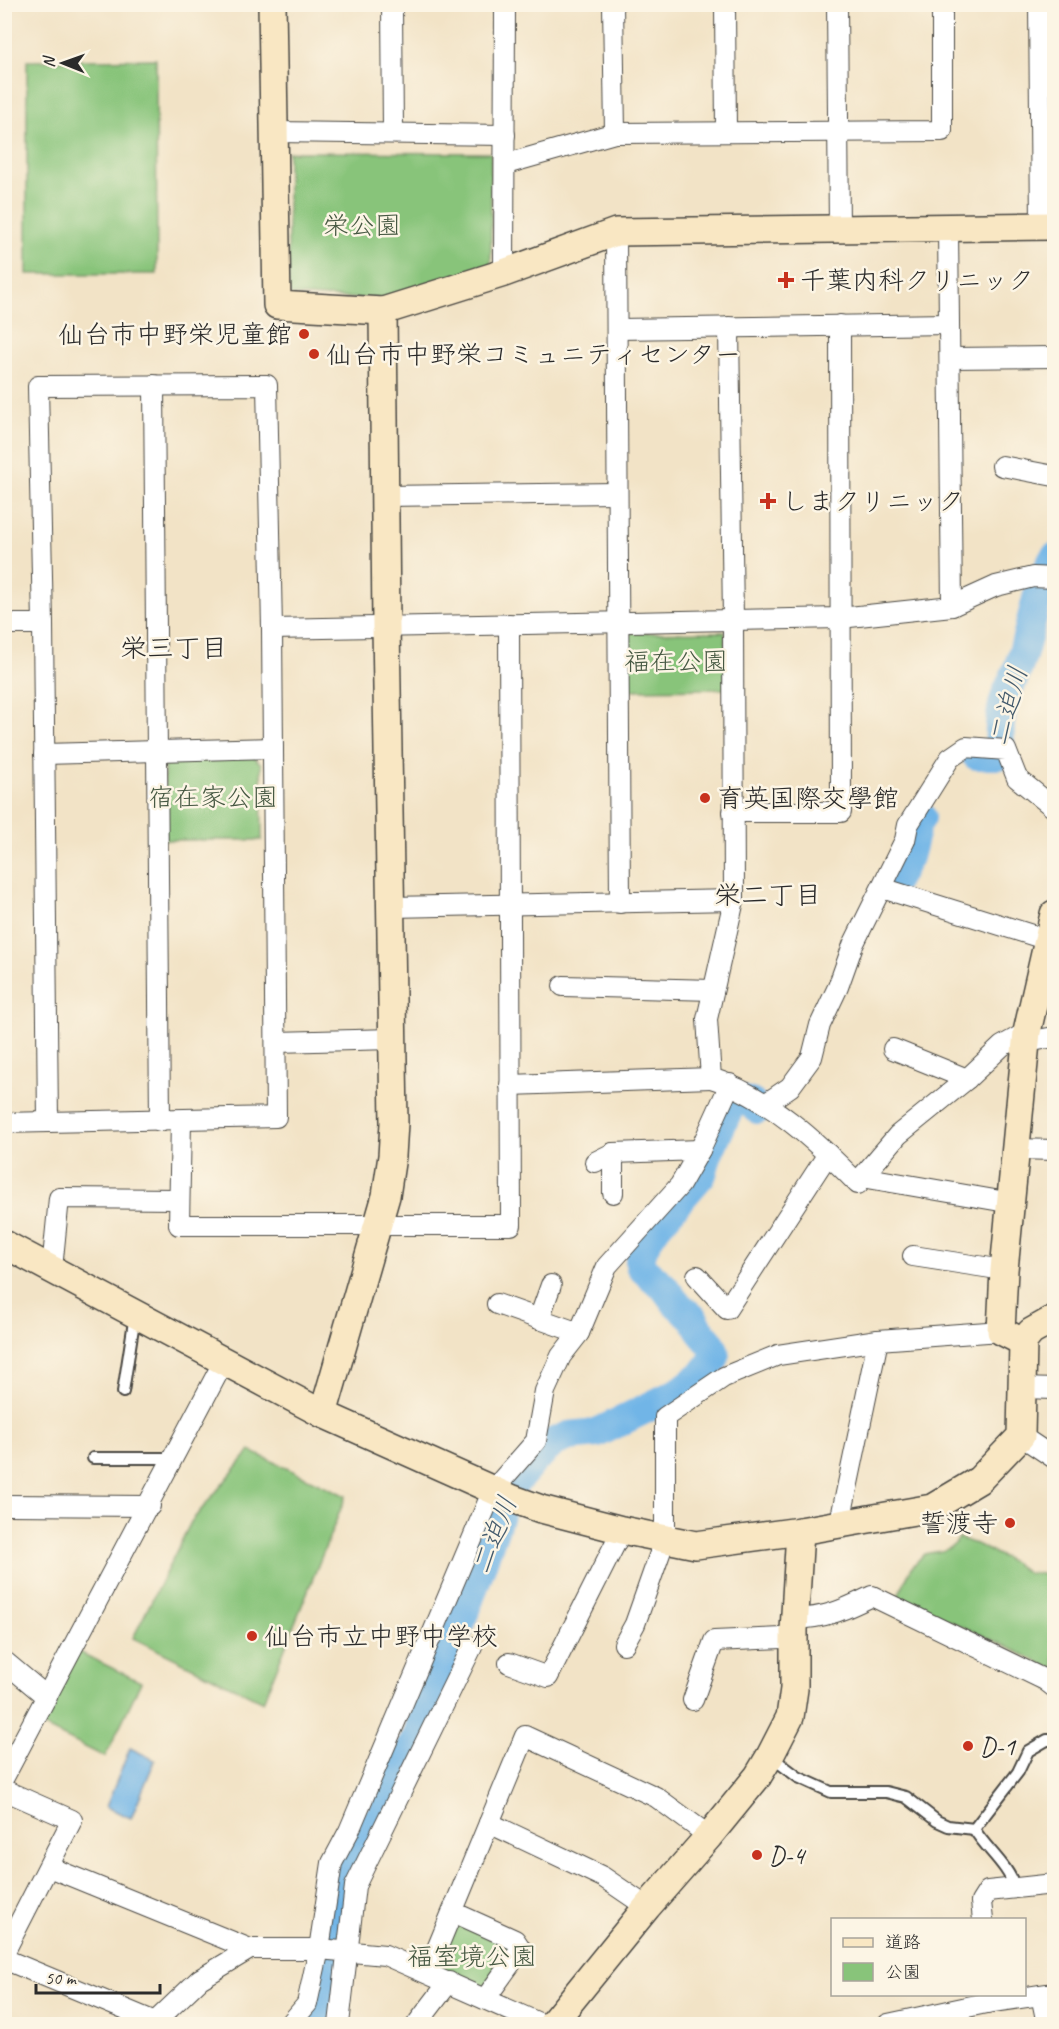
<svg xmlns="http://www.w3.org/2000/svg" width="1059" height="2029" viewBox="0 0 1059 2029" font-family="Caveat,'Klee One',sans-serif">
  <rect width="100%" height="100%" fill="#fcf5e5"/>
  <filter id="ink" filterUnits="userSpaceOnUse"><feTurbulence type="fractalNoise" baseFrequency=".0167" numOctaves="2"/><feDisplacementMap in="SourceGraphic" scale="12" xChannelSelector="R" yChannelSelector="G"/><feConvolveMatrix kernelMatrix="1 2 1 2 8 2 1 2 1" color-interpolation-filters="sRGB"/></filter>
  <filter id="wash" filterUnits="userSpaceOnUse"><feTurbulence type="fractalNoise" baseFrequency=".008" numOctaves="4" result="noise"/><feDisplacementMap in="SourceGraphic" scale="24" xChannelSelector="R" yChannelSelector="G"/><feGaussianBlur stdDeviation="1.35" result="paint"/><feColorMatrix in="noise" values="0 0 0 0 0 0 0 0 0 0 0 0 0 0 0 0 0 1.4 0 .05"/><feComposite in="paint" operator="in"/></filter>
  <g filter="url(#wash)">
    <rect width="100%" height="100%" fill="#f2e3c6"/>
    <g fill="#88c47a" stroke="#5a7852" stroke-width="1.5">
      <polygon points="156,59 157,274 27,274 27,61"/>
      <polygon points="288,152 491,153 491,265 384,300 288,295"/>
      <polygon points="725,632 725,689 628,690 628,633"/>
      <polygon points="251,754 261,764 262,840 165,840 164,764 174,755"/>
      <polygon points="250,1451 346,1496 263,1702 133,1638 191,1522"/>
      <path d="M959,1538L976,1544L1014,1563L1027,1573L1046,1574L1054,1578V1670L1002,1644L897,1598L912,1567L924,1554C938,1551 952,1552 959,1538Z"/>
      <polygon points="77,1651 141,1682 105,1757 40,1725"/>
      <polygon points="455,1918 516,1949 485,1992 441,1972 437,1959"/>
    </g>
    <polygon fill="#71b5e7" stroke="#4e7089" stroke-width="1.5" points="130,1748 155,1760 131,1818 106,1807"/>
    <g fill="none" stroke-linecap="round" stroke-linejoin="round">
      <g stroke="#71b5e7" stroke-width="30">
        <path d="M976,755H1000C999,736 999,713 1006,695C1010,685 1016,675 1019,665C1032,629 1034,591 1054,558"/>
        <polyline points="894,881 908,857 916,826 921,817"/>
        <polyline points="310,2024 325,2002 336,1956 349,1856 358,1840 383,1813 397,1777 418,1735 427,1698 461,1622 502,1507 512,1486 535,1459 554,1442 569,1436 597,1433 681,1391 704,1373 714,1359 715,1353 712,1345 701,1332 694,1319 676,1303 664,1287 643,1269 640,1265 640,1257 645,1244 657,1226 702,1174 707,1156 731,1104 740,1100 751,1103 758,1109"/>
      </g>
    </g>
  </g>
  <g filter="url(#ink)">
    <g fill="none" stroke-linecap="round" stroke-linejoin="round">
      <defs>
        <g id="lane">
          <polyline points="123,1392 135,1315"/>
          <polyline points="93,1458 173,1458"/>
          <polyline points="770,1756 798,1777 831,1792 886,1792 906,1797 937,1821 948,1826 974,1829 1018,1772 1028,1751 1047,1740 1054,1740"/>
          <path d="M974,1829C986,1849 1008,1865 1015,1888"/>
        </g>
        <g id="street">
          <polyline points="392,4 393,133"/>
          <polyline points="613,4 615,133"/>
          <polyline points="725,4 726,132"/>
          <polyline points="837,4 839,229"/>
          <polyline points="1039,4 1041,226"/>
          <polyline points="274,132 505,135"/>
          <polyline points="506,164 615,133 942,131 942,4"/>
          <polyline points="948,228 952,606"/>
          <polyline points="616,232 620,903"/>
          <polyline points="504,273 505,4"/>
          <path d="M729,327L733,620L734,900L707,1019L711,1078C767,1095 818,1143 858,1184L862,1177L1012,1203"/>
          <polyline points="618,329 949,324"/>
          <polyline points="950,358 1054,357"/>
          <polyline points="154,385 160,1121"/>
          <polygon points="267,385 272,629 276,1117 48,1122 43,624 38,386"/>
          <polyline points="1002,466 1054,476"/>
          <polyline points="384,496 617,493"/>
          <polyline points="4,624 43,624"/>
          <polyline points="272,629 840,618 952,606 996,586 1033,577 1054,578"/>
          <polyline points="44,754 273,748"/>
          <polyline points="733,812 841,812 840,325"/>
          <polyline points="882,888 1048,940"/>
          <polyline points="391,907 734,900"/>
          <polyline points="563,986 713,990"/>
          <polyline points="276,1042 393,1039"/>
          <polyline points="1027,1042 1054,1037"/>
          <polyline points="893,1049 967,1079"/>
          <polyline points="510,1085 711,1078"/>
          <polyline points="765,1104 790,1087 812,1057 820,1025 838,987 853,945 905,840 908,825 950,758 966,747 1006,750 1017,778 1054,808"/>
          <polyline points="181,1120 179,1225 511,1225 509,624"/>
          <polyline points="4,1123 48,1122"/>
          <polyline points="1017,1149 1054,1150"/>
          <polyline points="595,1162 613,1153 700,1150"/>
          <polyline points="862,1177 898,1135 967,1079 1002,1046 1027,1032"/>
          <polyline points="613,1193 613,1153"/>
          <polyline points="913,1256 1004,1270"/>
          <polyline points="52,1269 59,1198 179,1199"/>
          <polyline points="697,1276 727,1309 828,1154"/>
          <polyline points="497,1304 579,1333"/>
          <polyline points="539,1319 551,1285"/>
          <polyline points="1023,1388 1054,1389"/>
          <polyline points="1021,1436 1054,1458"/>
          <polyline points="4,1505 150,1506"/>
          <polyline points="840,1522 878,1340"/>
          <path d="M794,1619C827,1618 843,1610 872,1596L1045,1680L1054,1687"/>
          <polyline points="624,1644 635,1624 665,1539 665,1417 724,1377 778,1355 878,1340 1001,1331"/>
          <polyline points="4,1661 47,1697"/>
          <polyline points="509,1663 548,1677 622,1530"/>
          <polyline points="693,1700 714,1641 782,1638 794,1630"/>
          <polyline points="4,1777 224,1361"/>
          <polyline points="4,1790 72,1820 4,1953"/>
          <polyline points="489,1823 603,1877 647,1907"/>
          <polyline points="49,1867 250,1949"/>
          <polyline points="453,1912 515,1940 521,1949 485,1999"/>
          <polyline points="983,1920 981,1902 988,1891 1054,1884"/>
          <polyline points="4,1959 155,2022"/>
          <polyline points="427,1973 525,1736 656,1797 709,1836"/>
          <polyline points="1041,1995 1047,2024"/>
          <polyline points="986,2003 1054,1993"/>
          <polyline points="153,2024 200,1979 250,1949 319,1949 385,1955 541,2024"/>
          <polyline points="290,2024 307,2004 319,1949 332,1863 349,1831 493,1490 536,1441 545,1391 561,1356 579,1333 607,1266 680,1185 700,1150 730,1084"/>
          <polyline points="339,2024 355,1886 472,1647"/>
          <polyline points="417,2024 449,1982"/>
          <polyline points="888,2024 986,2003 989,1994"/>
        </g>
        <g id="secondary">
          <polyline points="272,4 277,305 383,311"/>
          <polyline points="4,1244 323,1414 513,1499 541,1509 622,1530 696,1545 800,1531 932,1508 979,1480 1021,1436 1023,1342 1031,1332 1054,1319"/>
          <polyline points="1023,1342 1001,1331 1004,1270 1027,1032 1054,914"/>
          <polyline points="323,1414 386,1196 392,1156 394,1123 386,626 383,311 504,273 616,232 1054,226"/>
          <polyline points="552,2024 647,1907 709,1836 758,1776 770,1756 790,1717 794,1689 794,1630 800,1531"/>
        </g>
      </defs>
      <use href="#lane" stroke="#494742" stroke-width="14"/>
      <use href="#street" stroke="#494742" stroke-width="22"/>
      <use href="#secondary" stroke="#494742" stroke-width="30"/>
      <use href="#lane" stroke="#fff" stroke-width="10"/>
      <use href="#street" stroke="#fff" stroke-width="20"/>
      <use href="#secondary" stroke="#f9e7c3" stroke-width="27"/>
    </g>
  </g>
  <g fill="#c8321e" stroke="#fcf5e5" stroke-width="2">
    <path d="M783 271h6v6h6v6h-6v6h-6v-6h-6v-6h6z"/>
    <circle cx="304" cy="334" r="6"/>
    <circle cx="314" cy="354" r="6"/>
    <path d="M765 492h6v6h6v6h-6v6h-6v-6h-6v-6h6z"/>
    <circle cx="705" cy="798" r="6"/>
    <circle cx="1010" cy="1523" r="6"/>
    <circle cx="252" cy="1636" r="6"/>
    <circle cx="968" cy="1746" r="6"/>
    <circle cx="757" cy="1855" r="6"/>
  </g>
  <g text-anchor="middle" stroke-width="5" stroke-linejoin="round" paint-order="stroke">
    <g font-size="26" fill="#475943" stroke="#fcf5e5">
      <text x="362" y="234">栄公園</text>
      <text x="676" y="670">福在公園</text>
      <text x="213" y="806">宿在家公園</text>
      <text x="472" y="1965">福室境公園</text>
    </g>
    <g font-size="26" fill="#2b2b2b" stroke="#fcf5e5" text-anchor="start">
      <text x="800" y="289">千葉内科クリニック</text>
      <text x="292" y="343" text-anchor="end">仙台市中野栄児童館</text>
      <text x="326" y="363">仙台市中野栄コミュニティセンター</text>
      <text x="782" y="510">しまクリニック</text>
      <text x="717" y="807">育英国際交學館</text>
      <text x="998" y="1532" text-anchor="end">誓渡寺</text>
      <text x="264" y="1645">仙台市立中野中学校</text>
      <text x="980" y="1755">D-1</text>
      <text x="769" y="1864">D-4</text>
    </g>
    <g font-size="27" fill="#2b2b2b" stroke="#fcf5e5">
      <text x="174" y="657">栄三丁目</text>
      <text x="768" y="904">栄二丁目</text>
    </g>
    <g font-size="27" font-style="italic" fill="#445b6d" stroke="#fcf5e5">
      <text transform="translate(1008 706) rotate(-75)" y="9">二迫川</text>
      <text transform="translate(494 1535) rotate(-69)" y="9">二迫川</text>
    </g>
  </g>
  <rect width="1059" height="2029" fill="none" stroke="#fcf5e5" stroke-width="24"/>
  <rect x="831" y="1918" width="195" height="78" fill="#fcf5e5" stroke="#a8a49b" stroke-width="1.5"/>
  <rect x="843" y="1938" width="30" height="9" fill="#f9e7c3" stroke="#a8a49b" stroke-width="1.5"/>
  <text x="885" y="1948" font-size="18" fill="#2b2b2b">道路</text>
  <rect x="843" y="1963" width="30" height="18" fill="#88c47a" stroke="#a8a49b" stroke-width="1.5"/>
  <text x="885" y="1978" font-size="18" fill="#2b2b2b">公園</text>
  <g transform="translate(63 63) rotate(271)" stroke="#fcf5e5" stroke-width="4.5" paint-order="stroke">
  <path d="M0-4.5L10 22L0 15L-10 22Z" fill="#2b2b2b"/>
  <text y="-9" font-size="16" font-weight="bold" text-anchor="middle" fill="#2b2b2b">N</text>
  </g>
  <path d="M36 1984v9h124v-9" fill="none" stroke="#2b2b2b" stroke-width="3"/>
  <text x="45" y="1984" font-size="18" fill="#2b2b2b" stroke="#fcf5e5" stroke-width="4.5" paint-order="stroke">50 m</text>
</svg>
